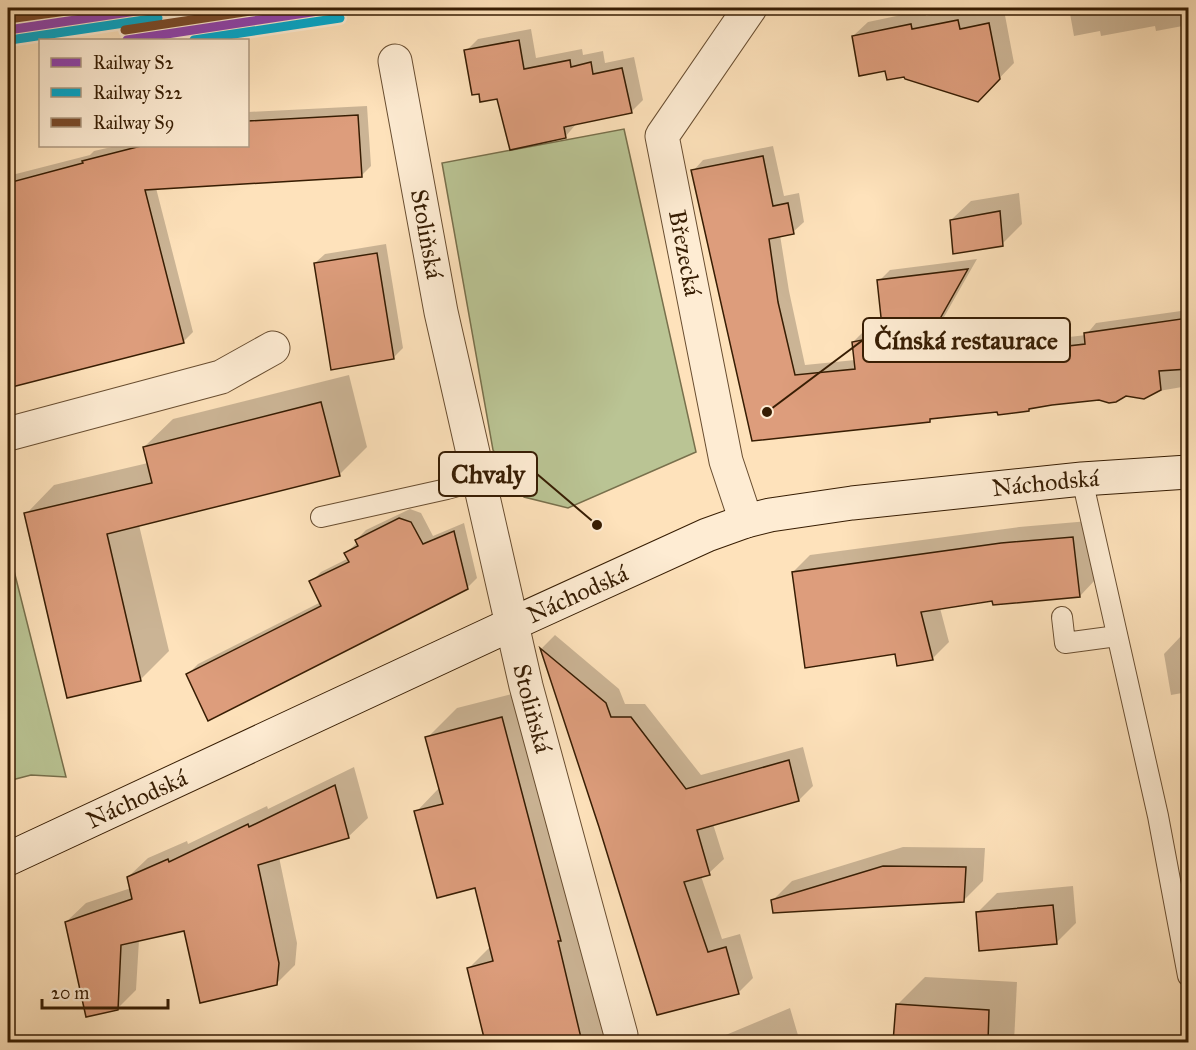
<svg xmlns="http://www.w3.org/2000/svg" width="1196" height="1050" viewBox="0 0 1196 1050" font-family="'IM FELL Great Primer',serif">
  <rect width="100%" height="100%" fill="#fee2bb"/>
  <filter id="stains"><feTurbulence type="fractalNoise" baseFrequency=".00333" numOctaves="4"/><feColorMatrix values="0 0 0 0 .2 0 0 0 0 .09 0 0 0 0 .02 0 0 0 .5 -.17"/></filter>
  <radialGradient id="worn" r=".72"><stop offset=".6" stop-color="#630" stop-opacity="0"/><stop offset="1" stop-color="#630" stop-opacity=".3"/></radialGradient>
  <g fill="#bac494" stroke="#78704c" stroke-width="1.5">
    <polygon points="624,129 696,452 568,508 524,497 493,450 442,163"/>
    <polygon points="8,547 66,777 31,775 8,781"/>
  </g>
  <g fill="#0003">
    <polygon points="966,8 973,8 975,15 1004,10 1014,63 978,100 887,69 853,36 868,22 925,10 926,16"/>
    <polygon points="1069,8 1188,8 1188,25 1156,31 1155,26 1101,36 1100,31 1074,36"/>
    <polygon points="531,29 536,58 582,49 583,55 603,51 605,63 634,57 643,100 631,112 577,123 565,137 499,97 466,51 478,39"/>
    <polygon points="367,106 371,166 361,176 156,188 193,332 183,342 8,387 8,176 90,155 94,151 116,146 248,146 248,112"/>
    <polygon points="773,146 784,196 799,193 804,222 793,232 780,235 789,291 805,365 855,360 853,342 864,331 883,328 879,281 890,270 977,259 927,347 1009,335 1009,337 1026,336 1027,342 1086,335 1096,323 1188,310 1188,386 1153,392 933,417 930,421 753,439 693,171 703,160"/>
    <polygon points="1188,181 1188,227 1184,185"/>
    <polygon points="1019,193 1022,224 1002,244 951,220 971,201"/>
    <polygon points="386,244 403,348 393,358 315,263 325,254"/>
    <polygon points="349,375 367,447 339,475 139,525 169,651 140,680 26,514 54,485 148,463 144,447 173,419"/>
    <polygon points="410,509 421,513 433,536 464,523 477,578 467,588 188,674 198,664 321,602 311,582 321,572 349,558 346,553 358,542 356,540 366,530"/>
    <polygon points="1089,521 1096,579 1080,596 994,600 940,608 949,642 932,659 896,653 793,572 810,555 1019,527"/>
    <polygon points="1188,633 1188,692 1171,695 1164,654 1183,634"/>
    <polygon points="555,635 619,689 625,704 645,704 701,775 803,747 813,786 799,800 713,824 724,859 709,873 701,876 722,939 740,934 753,978 739,992 658,1013 601,827 542,648"/>
    <polygon points="531,689 617,1042 487,1042 469,968 491,946 476,886 416,812 440,787 427,738 457,708"/>
    <polygon points="354,767 368,818 348,837 279,857 297,943 295,965 276,984 185,929 139,940 136,990 117,1009 66,922 86,903 131,888 128,877 148,858 187,841 188,844 267,806 268,809"/>
    <polygon points="903,847 985,848 983,881 964,900 772,901 792,881"/>
    <polygon points="1073,886 1076,923 1056,943 977,913 997,893"/>
    <polygon points="925,977 1017,982 1014,1042 895,1042 897,1005"/>
    <polygon points="790,1008 800,1042 708,1042 709,1042"/>
  </g>
  <g fill="#dd9d7c" stroke="#371d03" stroke-width="1.5">
    <polygon points="958,20 960,29 989,23 1000,79 978,102 905,79 904,77 887,80 885,71 859,76 852,36 911,24 912,29"/>
    <polygon points="519,40 524,69 570,60 571,67 591,62 593,74 622,68 632,113 564,127 566,138 510,150 497,99 480,102 479,94 472,95 464,50"/>
    <polygon points="358,115 362,177 145,190 184,343 8,388 8,183 83,163 82,161 141,146 248,146 248,121"/>
    <polygon points="763,156 773,206 788,203 794,234 769,239 778,302 795,375 855,369 852,342 883,336 877,280 968,269 919,356 999,345 999,347 1015,346 1016,352 1085,344 1084,333 1188,318 1188,369 1159,371 1161,390 1144,399 1126,396 1116,402 1109,403 1099,400 1052,405 1029,409 1029,411 998,415 997,412 930,419 930,422 752,441 691,170"/>
    <polygon points="1000,211 1003,246 953,254 950,220"/>
    <polygon points="377,253 394,359 331,370 314,263"/>
    <polygon points="321,402 340,476 107,534 141,681 67,698 24,513 152,483 143,447"/>
    <polygon points="399,518 411,522 423,544 454,531 468,589 208,721 186,674 321,606 309,581 349,562 344,553 358,546 355,540"/>
    <polygon points="1073,537 1080,597 993,605 992,601 921,612 933,660 897,666 895,654 805,668 792,572 1001,543"/>
    <polygon points="540,648 606,703 611,717 631,717 686,789 789,760 799,801 697,830 710,875 684,882 708,952 726,947 739,994 657,1015 599,827"/>
    <polygon points="502,717 561,941 558,941 582,1042 485,1042 467,968 493,961 475,888 437,898 414,811 443,804 425,737"/>
    <polygon points="335,785 349,838 258,865 279,963 277,985 200,1003 184,931 121,945 118,1010 86,1017 65,922 132,899 127,877 168,859 169,862 248,824 249,827"/>
    <polygon points="883,866 966,867 964,902 773,913 771,900"/>
    <polygon points="1053,905 1057,944 979,951 976,912"/>
    <polygon points="896,1004 989,1010 988,1042 893,1042"/>
  </g>
  <g fill="none" stroke-linecap="round" stroke-linejoin="round">
    <defs>
      <g id="service">
        <polyline points="1082,479 1158,816 1188,976"/>
        <polyline points="321,517 447,489 480,480"/>
        <polyline points="1062,617 1065,643 1117,636"/>
      </g>
      <g id="minor">
        <path id="s1" d="M395,61L441,312L526,686L621,1035V1042"/>
        <polyline points="8,434 221,377 273,348"/>
        <polyline points="746,521 726,461 662,136 750,8"/>
      </g>
      <g id="secondary">
        <path id="s2" d="M8,859L512,624L707,535L746,521L770,515L852,503L1082,479L1188,472"/>
      </g>
    </defs>
    <use href="#service" stroke="#694e31" stroke-width="22"/>
    <use href="#minor" stroke="#694e31" stroke-width="35"/>
    <use href="#secondary" stroke="#371d03" stroke-width="35"/>
    <use href="#service" stroke="#feecd3" stroke-width="20"/>
    <use href="#minor" stroke="#feecd3" stroke-width="33"/>
    <use href="#secondary" stroke="#feecd3" stroke-width="33"/>
    <defs>
      <g id="rail-1">
        <polyline points="8,30 156,8"/>
        <polyline points="127,40 338,8"/>
      </g>
      <g id="rail-2">
        <polyline points="10,40 158,18"/>
        <polyline points="194,40 340,18"/>
      </g>
      <g id="rail-3">
        <polyline points="8,19 88,8"/>
        <polyline points="125,30 271,8"/>
      </g>
    </defs>
    <use href="#rail-1" stroke="#feecd3" stroke-width="14"/>
    <use href="#rail-2" stroke="#feecd3" stroke-width="14"/>
    <use href="#rail-3" stroke="#feecd3" stroke-width="14"/>
    <use href="#rail-1" stroke="#8e44ad" stroke-width="9"/>
    <use href="#rail-2" stroke="#00a9ce" stroke-width="9"/>
    <use href="#rail-3" stroke="#7a4b2a" stroke-width="9"/>
  </g>
  <g text-anchor="middle" stroke-width="5" stroke-linejoin="round" paint-order="stroke">
    <g font-size="24" fill="#371d03" stroke="#feecd3">
      <text dy="8" stroke="none"><textPath href="#s1" startOffset="176">Stoliňská</textPath></text>
      <text transform="translate(685 253) rotate(79)" y="8">Březecká</text>
      <text dy="8" stroke="none"><textPath href="#s2" startOffset="1114">Náchodská</textPath></text>
      <text dy="8" stroke="none"><textPath href="#s2" startOffset="628">Náchodská</textPath></text>
      <text dy="8" stroke="none"><textPath href="#s1" startOffset="662">Stoliňská</textPath></text>
      <text dy="8" stroke="none"><textPath href="#s2" startOffset="142">Náchodská</textPath></text>
    </g>
  </g>
  <path fill="none" stroke="#371d03" stroke-width="2" d="M767 412L863 340M597 525L537 474"/>
  <g fill="#371d03" stroke="#feecd3" stroke-width="2">
    <circle cx="767" cy="412" r="6"/>
    <circle cx="597" cy="525" r="6"/>
  </g>
  <g fill="#feecd3" stroke="#371d03" stroke-width="2">
    <rect x="863" y="318" width="207" height="44" rx="6"/>
    <rect x="439" y="452" width="98" height="44" rx="6"/>
  </g>
  <g font-size="26" text-anchor="middle" font-weight="bold" fill="#371d03">
    <text x="966" y="349">Čínská restaurace</text>
    <text x="488" y="483">Chvaly</text>
  </g>
  <rect width="1196" height="1050" fill="none" stroke="#fee2bb" stroke-width="30"/>
  <rect x="9" y="9" width="1178" height="1032" fill="none" stroke="#371d03" stroke-width="3"/>
  <rect x="15" y="15" width="1166" height="1020" fill="none" stroke="#371d03" stroke-width="1.5"/>
  <rect x="39" y="39" width="210" height="108" fill="#feecd3" stroke="#ae9980" stroke-width="1.5"/>
  <rect x="51" y="58" width="30" height="9" fill="#8e44ad" stroke="#ae9980" stroke-width="1.5"/>
  <text x="93" y="69" font-size="18" fill="#371d03">Railway S2</text>
  <rect x="51" y="88" width="30" height="9" fill="#00a9ce" stroke="#ae9980" stroke-width="1.5"/>
  <text x="93" y="99" font-size="18" fill="#371d03">Railway S22</text>
  <rect x="51" y="118" width="30" height="9" fill="#7a4b2a" stroke="#ae9980" stroke-width="1.5"/>
  <text x="93" y="129" font-size="18" fill="#371d03">Railway S9</text>
  <path d="M42 999v9h126v-9" fill="none" stroke="#371d03" stroke-width="3"/>
  <text x="51" y="999" font-size="18" fill="#371d03" stroke="#feecd3" stroke-width="4.5" paint-order="stroke">20 m</text>
  <rect width="100%" height="100%" filter="url(#stains)"/>
  <rect width="100%" height="100%" fill="url(#worn)"/>
</svg>
